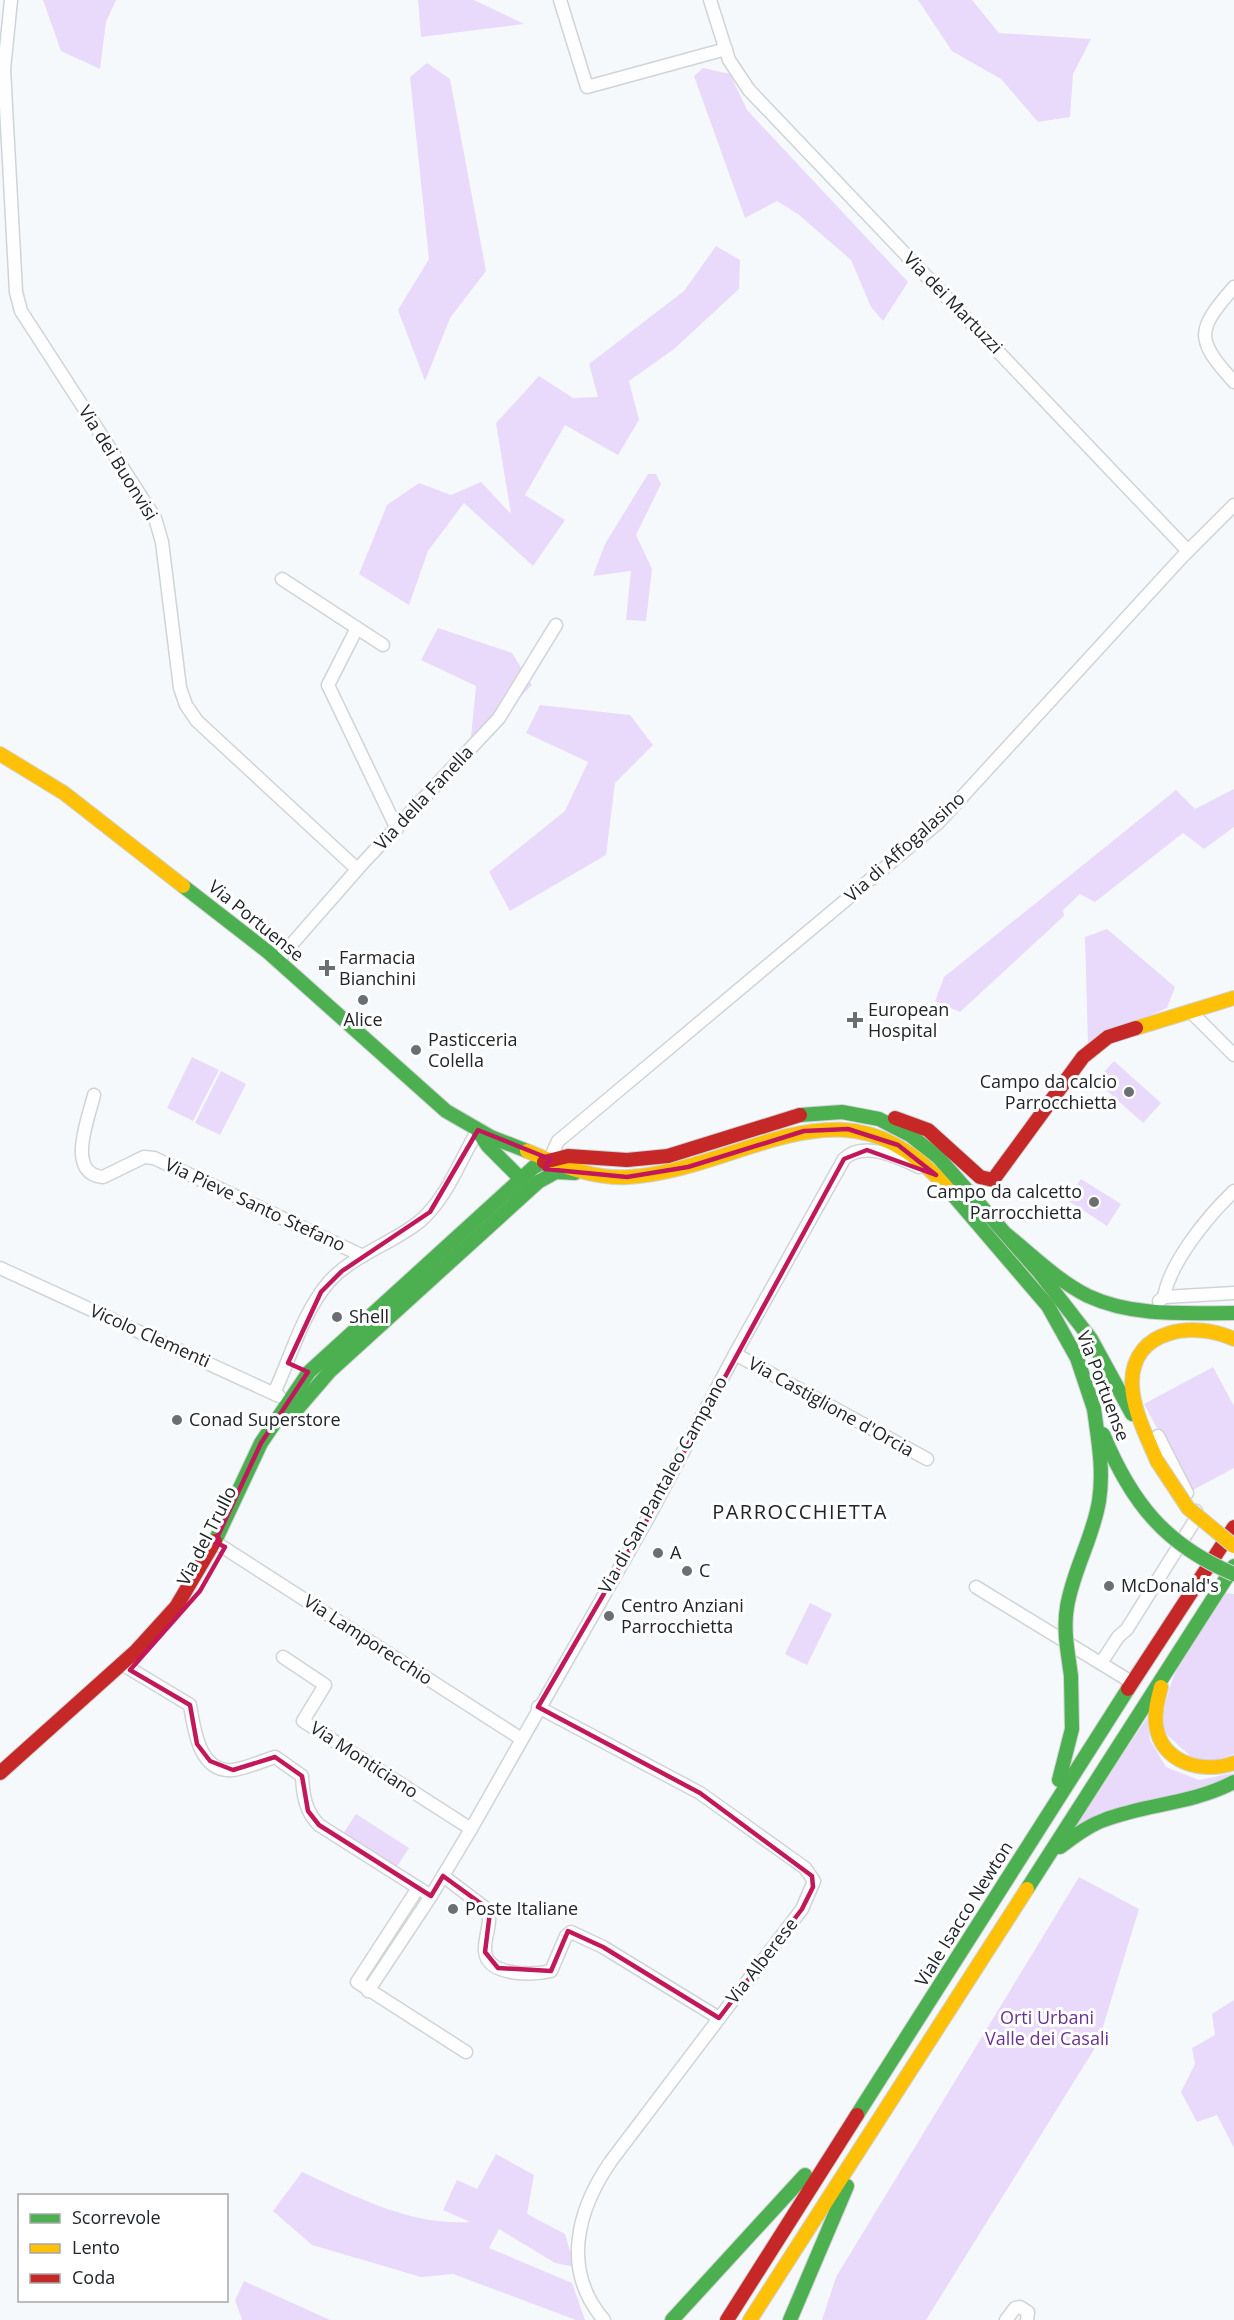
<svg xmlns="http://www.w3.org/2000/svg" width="1234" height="2320" viewBox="0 0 1234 2320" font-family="'Open Sans',sans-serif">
  <rect width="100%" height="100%" fill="#f6f9fb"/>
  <g fill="#e9dafc">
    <polygon points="43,0 116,0 106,22 100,69 61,51"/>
    <polygon points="418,0 474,0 524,24 421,37"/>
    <polygon points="918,0 972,0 999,33 1091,39 1073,74 1070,117 1038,122 1001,79 952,51"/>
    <polygon points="427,63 450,79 486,271 450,318 425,381 398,310 429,259 410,77"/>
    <polygon points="703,68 730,74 747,110 908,282 883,321 871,307 851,260 798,214 777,201 745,218 694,76"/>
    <polygon points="716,246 740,260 739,289 674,349 629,381 639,420 618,455 565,425 525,495 565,520 533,566 464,503 428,551 409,605 359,574 387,505 419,483 451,495 481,482 511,514 496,423 539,376 573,398 598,397 589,364 684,291"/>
    <polygon points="648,474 656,474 661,484 636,535 652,569 646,621 626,620 631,571 593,576 605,544"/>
    <polygon points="438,628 512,653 532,685 470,747 476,686 421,660"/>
    <polygon points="540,705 630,715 653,745 615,783 606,855 510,911 489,872 565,811 588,762 526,733"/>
    <polygon points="1234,789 1234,827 1204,849 1183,833 1095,902 1080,894 1063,910 1064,916 960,1012 935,1001 944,977 1176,790 1195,809"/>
    <polygon points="1107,929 1175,987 1167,1008 1088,1043 1085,937"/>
    <polygon points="192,1057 219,1070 193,1121 167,1108"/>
    <polygon points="1114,1061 1161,1103 1143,1123 1096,1081"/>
    <polygon points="221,1071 246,1084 220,1135 195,1123"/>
    <polygon points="1081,1179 1121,1204 1107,1226 1067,1200"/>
    <polygon points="1213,1367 1234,1406 1234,1468 1191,1491 1144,1404"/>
    <path d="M1226,1593L1234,1594V1754L1201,1766L1162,1730C1166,1670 1193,1641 1226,1593Z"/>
    <polygon points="810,1603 832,1614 807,1665 785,1654"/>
    <polygon points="1147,1718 1150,1740 1166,1767 1199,1780 1233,1773 1234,1777 1073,1828"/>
    <polygon points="356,1814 409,1848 396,1868 343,1834"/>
    <polygon points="1079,1877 1139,1909 1098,2043 926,2320 822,2320 836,2277"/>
    <polygon points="1234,2000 1234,2148 1217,2115 1197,2122 1181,2092 1195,2064 1192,2048 1215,2035 1212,2014"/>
    <path d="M496,2154L534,2175L527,2214L565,2234L575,2267L555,2263L499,2229L489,2248L572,2283L585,2320H576L453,2274L421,2277L312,2245L273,2211L302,2172C355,2196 410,2226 470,2222L443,2210L457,2180L477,2189Z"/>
    <polygon points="244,2281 330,2320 242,2320 235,2300"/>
  </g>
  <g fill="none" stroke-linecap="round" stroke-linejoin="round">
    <defs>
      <g id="street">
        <polyline points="11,0 4,69 16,292 21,311 155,518 162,542 180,688 186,705 197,721 357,869"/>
        <polyline points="560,0 587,87 726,49"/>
        <polyline points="710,0 729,60 749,90 1188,551"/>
        <path d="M1234,287C1197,330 1194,338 1234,382"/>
        <polyline points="282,579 383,645"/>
        <polyline points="357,628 328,685 397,829"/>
        <polyline points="277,961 362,864 499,718 556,625"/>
        <polyline points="1190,1011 1234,1055"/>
        <path d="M94,1095C89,1117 65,1174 103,1177L144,1157L154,1158L363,1256"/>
        <polyline points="550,1159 558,1141 569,1132 939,822 1183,556 1234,505"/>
        <polyline points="0,1268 279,1396"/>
        <path d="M1164,1297C1170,1262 1208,1216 1234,1191"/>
        <polyline points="1159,1301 1164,1297 1234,1293"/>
        <polyline points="735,1354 927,1459"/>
        <path d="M274,1393C291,1357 302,1314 328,1283C351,1256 391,1244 419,1222C446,1200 460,1160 478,1130"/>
        <polyline points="1158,1436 1187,1493"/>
        <polyline points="215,1542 520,1738"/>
        <polyline points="976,1587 1133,1683"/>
        <polyline points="283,1657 325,1685 303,1721 471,1829"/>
        <polyline points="1101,1663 1118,1637 1127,1629 1197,1517 1196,1511"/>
        <path d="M122,1664L190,1705C194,1729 199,1773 233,1770C247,1768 262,1761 275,1757L302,1776C303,1795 305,1811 319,1825L431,1896"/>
        <path d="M538,1707L700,1793L805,1868L814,1881L802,1909L611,2161C577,2210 561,2270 604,2320"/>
        <path d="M443,1876L488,1910C492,1923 484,1938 485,1951C487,1977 534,1975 551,1971L566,1936L571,1932L603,1947L719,2018"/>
        <polyline points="418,1888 357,1982 466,2052"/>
        <path d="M368,1991L431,1896L471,1829L648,1518L735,1354L844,1159C863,1140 898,1157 919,1167"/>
        <polyline points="1006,2320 1015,2308 1020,2307 1028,2312 1027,2320"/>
      </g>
      <g id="fast">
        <polyline points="183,886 268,952 446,1111 491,1137 527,1151"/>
        <polyline points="800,1115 842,1112 879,1119 910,1135 938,1157 1039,1272 1091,1339 1132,1414"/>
        <polyline points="478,1131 488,1146 521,1179"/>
        <polyline points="947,1188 1048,1306 1077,1358 1094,1409"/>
        <path d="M1007,1235C1033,1256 1058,1281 1088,1296C1133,1317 1186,1313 1234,1313"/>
        <polyline points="293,1414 330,1371 538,1182 556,1172 575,1173"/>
        <polyline points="215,1541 261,1443 309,1372 534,1167 544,1162"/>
        <polyline points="1059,1780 1072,1729 1071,1676"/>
        <path d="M1060,1847C1074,1837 1087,1826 1104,1820C1148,1803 1190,1805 1234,1782"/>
        <polyline points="1027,1889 1234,1566"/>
        <polyline points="857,2115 1128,1689"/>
        <polyline points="672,2320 805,2175"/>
        <polyline points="790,2320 847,2186"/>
      </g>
      <g id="slow">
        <polyline points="0,754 64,793 183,886"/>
        <polyline points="1136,1028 1234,998"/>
        <path d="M527,1151C560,1165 592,1179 628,1177C748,1169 844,1068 947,1188"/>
        <path d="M1157,1461C1147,1437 1132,1409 1132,1382C1133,1328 1195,1321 1234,1339"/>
        <path d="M1161,1687C1158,1699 1154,1712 1156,1725C1161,1763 1202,1774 1234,1763"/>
        <polyline points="750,2320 1027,1889"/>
      </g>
      <g id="jam">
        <polyline points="895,1118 928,1130 980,1177 993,1180 1083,1057 1108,1037 1136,1028"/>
        <polyline points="544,1162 568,1156 627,1160 668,1156 800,1115"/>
        <polyline points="1128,1689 1234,1527"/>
        <polyline points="0,1773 136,1651 176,1607 215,1541"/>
        <polyline points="727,2320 857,2115"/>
      </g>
    </defs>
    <use href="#street" stroke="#d0d4d7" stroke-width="15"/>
    <use href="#fast" stroke="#d0d4d7" stroke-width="16"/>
    <use href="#slow" stroke="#d0d4d7" stroke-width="16"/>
    <use href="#jam" stroke="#d0d4d7" stroke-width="16"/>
    <use href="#street" stroke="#fefefe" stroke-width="12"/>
    <use href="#fast" stroke="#4caf50" stroke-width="14"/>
    <use href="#slow" stroke="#ffc107" stroke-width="14"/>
    <use href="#jam" stroke="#c62828" stroke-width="14"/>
    <defs>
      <g id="fast-bridge">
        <path d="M1103,1434C1131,1502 1165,1545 1234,1574"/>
        <path d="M1071,1676C1068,1653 1063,1630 1067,1607C1073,1570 1093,1538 1099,1501C1104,1470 1098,1439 1094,1409"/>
      </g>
      <polyline id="slow-bridge" points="1157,1461 1188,1508 1234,1546"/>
    </defs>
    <use href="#fast-bridge" stroke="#d0d4d7" stroke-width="16" stroke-linecap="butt"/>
    <use href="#slow-bridge" stroke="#d0d4d7" stroke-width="16" stroke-linecap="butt"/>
    <use href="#fast-bridge" stroke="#4caf50" stroke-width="14"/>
    <use href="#slow-bridge" stroke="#ffc107" stroke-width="14"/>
  </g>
  <path fill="none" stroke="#c2185b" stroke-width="4.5" stroke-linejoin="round" d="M848,1129L898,1145L936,1175L867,1150L844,1159L648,1518L538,1707L700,1793L812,1876L813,1887L802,1909L719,2018L603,1947L568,1931L551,1971L498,1968L485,1952L490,1912L483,1905L443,1876L431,1896L319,1825L308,1811L302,1776L275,1757L233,1770L210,1761L197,1744L190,1705L130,1670L200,1591L225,1547L215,1542L261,1443L308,1372L288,1363L321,1292L342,1271L430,1212L478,1130L550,1159L545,1169L627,1177L688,1167L804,1131Z"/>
  <g fill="#6b6f72" stroke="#fff" stroke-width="2">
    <path d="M324 959h6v6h6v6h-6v6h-6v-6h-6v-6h6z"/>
    <circle cx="363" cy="1000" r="6"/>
    <path d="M852 1011h6v6h6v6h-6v6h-6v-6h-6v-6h6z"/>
    <circle cx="416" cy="1050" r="6"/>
    <circle cx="1129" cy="1092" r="6"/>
    <circle cx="1094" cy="1202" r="6"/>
    <circle cx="337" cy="1317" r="6"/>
    <circle cx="177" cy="1420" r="6"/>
    <circle cx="658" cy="1553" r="6"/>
    <circle cx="687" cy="1571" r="6"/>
    <circle cx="1109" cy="1586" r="6"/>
    <circle cx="609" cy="1616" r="6"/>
    <circle cx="453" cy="1909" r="6"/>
  </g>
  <g text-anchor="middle" stroke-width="6" stroke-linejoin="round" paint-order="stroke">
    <g font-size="18" fill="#202529" stroke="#fff">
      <text transform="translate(953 303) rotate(46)" y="6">Via dei Martuzzi</text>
      <text transform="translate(118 463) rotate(58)" y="6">Via dei Buonvisi</text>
      <text transform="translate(424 798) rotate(-47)" y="6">Via della Fanella</text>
      <text transform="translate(905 847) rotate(-42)" y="6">Via di Affogalasino</text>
      <text transform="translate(256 921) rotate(39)" y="6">Via Portuense</text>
      <text transform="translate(255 1205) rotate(25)" y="6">Via Pieve Santo Stefano</text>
      <text transform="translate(150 1336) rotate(24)" y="6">Vicolo Clementi</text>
      <text transform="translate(1103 1386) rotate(69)" y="6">Via Portuense</text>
      <text transform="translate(831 1407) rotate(29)" y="6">Via Castiglione d'Orcia</text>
      <text transform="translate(663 1485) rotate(-61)" y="6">Via di San Pantaleo Campano</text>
      <text transform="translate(207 1536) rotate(-63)" y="6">Via del Trullo</text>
      <text transform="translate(368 1640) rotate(33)" y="6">Via Lamporecchio</text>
      <text transform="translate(364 1760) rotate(33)" y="6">Via Monticiano</text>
      <text transform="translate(964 1914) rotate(-58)" y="6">Viale Isacco Newton</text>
      <text transform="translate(762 1961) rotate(-52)" y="6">Via Alberese</text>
    </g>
    <g font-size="18" fill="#202529" stroke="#fff" text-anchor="start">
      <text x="339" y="964">Farmacia<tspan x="339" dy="21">Bianchini</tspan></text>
      <text x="868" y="1016">European<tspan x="868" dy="21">Hospital</tspan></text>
      <text x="363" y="1026" text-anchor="middle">Alice</text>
      <text x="428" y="1046">Pasticceria<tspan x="428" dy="21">Colella</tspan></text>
      <text x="1117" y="1088" text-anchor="end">Campo da calcio<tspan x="1117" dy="21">Parrocchietta</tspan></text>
      <text x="1082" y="1198" text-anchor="end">Campo da calcetto<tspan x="1082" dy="21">Parrocchietta</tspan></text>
      <text x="349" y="1323">Shell</text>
      <text x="189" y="1426">Conad Superstore</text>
      <text x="670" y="1559">A</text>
      <text x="699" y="1577">C</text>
      <text x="1121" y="1592">McDonald's</text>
      <text x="621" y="1612">Centro Anziani<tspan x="621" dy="21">Parrocchietta</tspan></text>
      <text x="465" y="1915">Poste Italiane</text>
    </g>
    <g font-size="18" fill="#6a3294" stroke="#fff">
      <text x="1047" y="2024">Orti Urbani<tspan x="1047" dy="21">Valle dei Casali</tspan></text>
    </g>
    <g font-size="20" letter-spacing="1.5" fill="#202529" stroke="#fff">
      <text x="800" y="1519">PARROCCHIETTA</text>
    </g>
  </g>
  <rect x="18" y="2194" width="210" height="108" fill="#ffffff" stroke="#a6a8a9" stroke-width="1.5"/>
  <rect x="30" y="2214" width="30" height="9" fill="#4caf50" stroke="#a6a8a9" stroke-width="1.5"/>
  <text x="72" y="2224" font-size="18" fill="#202529">Scorrevole</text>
  <rect x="30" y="2244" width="30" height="9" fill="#ffc107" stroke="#a6a8a9" stroke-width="1.5"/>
  <text x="72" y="2254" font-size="18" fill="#202529">Lento</text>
  <rect x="30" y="2274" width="30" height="9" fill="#c62828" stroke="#a6a8a9" stroke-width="1.5"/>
  <text x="72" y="2284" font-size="18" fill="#202529">Coda</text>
</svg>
